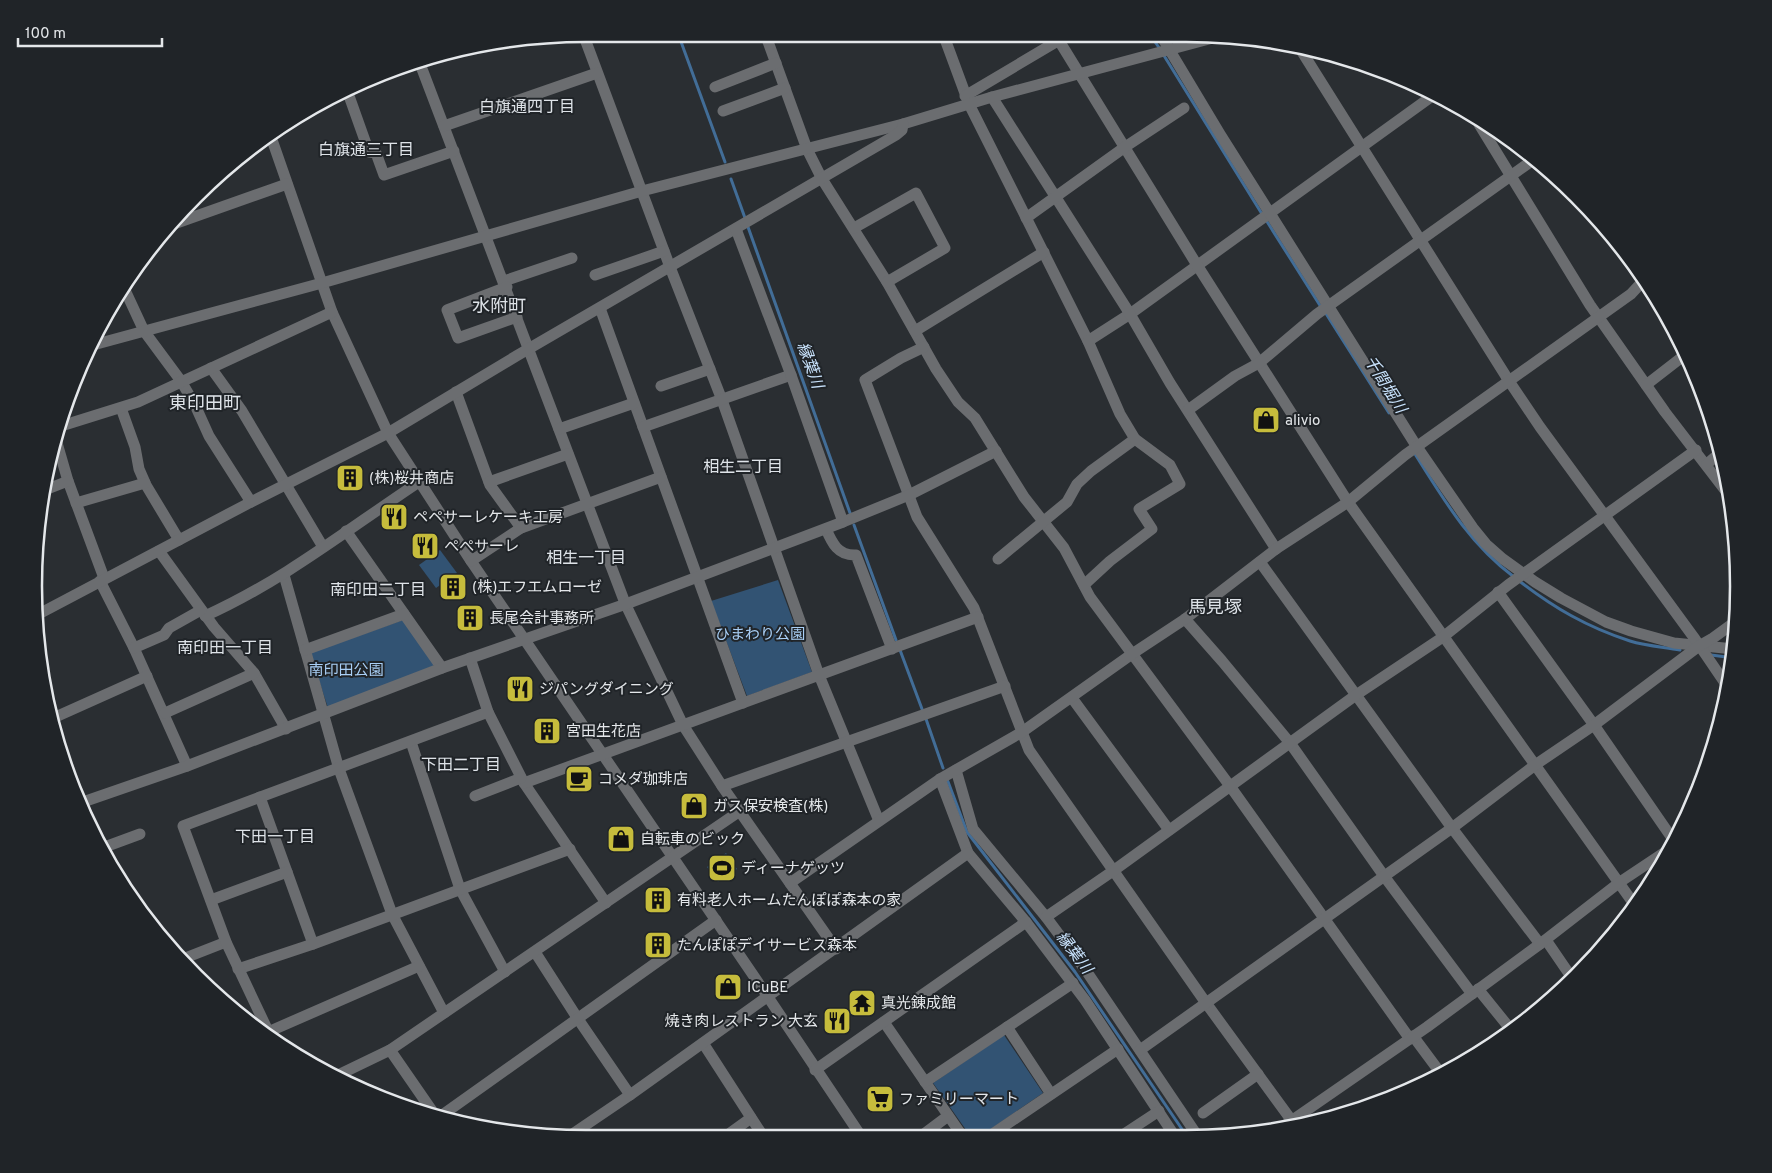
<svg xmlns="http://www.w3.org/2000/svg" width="1772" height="1173" viewBox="0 0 1772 1173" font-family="Overpass,'Noto Sans JP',sans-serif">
  <rect width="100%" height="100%" fill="#2a2e32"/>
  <g fill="#325373">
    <polygon points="440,550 457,573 436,588 419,565"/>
    <polygon points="778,580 812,672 747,696 711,601"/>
    <polygon points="403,620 433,663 433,666 328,708 310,653"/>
    <polygon points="726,853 737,869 718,882 707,867"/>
    <polygon points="1004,1035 1043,1093 979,1137 971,1137 933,1083"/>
  </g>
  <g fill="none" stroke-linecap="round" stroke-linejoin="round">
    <g stroke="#426d97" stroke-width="3">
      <polyline points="680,39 725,162"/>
      <polyline points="1153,39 1160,49"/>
      <polyline points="1163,54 1262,214"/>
      <polyline points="731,179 745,218"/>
      <polyline points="1266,220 1321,307"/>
      <polyline points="748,227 850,513"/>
      <polyline points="1325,312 1389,413"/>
      <path d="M1415,454C1444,500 1469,543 1514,577"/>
      <polyline points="854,525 896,640"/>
      <path d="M1518,580C1554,608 1587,627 1630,641C1646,646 1663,647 1680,650"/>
      <polyline points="900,650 922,709"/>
      <polyline points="1711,655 1734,658"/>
      <polyline points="926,719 943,768"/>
      <polyline points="947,779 967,832 1075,972 1188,1138"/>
    </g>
    <g stroke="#6b6d70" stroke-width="11">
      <polyline points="585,39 670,267 722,400 819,675 879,821"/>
      <polyline points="767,39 807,149 822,179 887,282 936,369 958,402 975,418 1024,497 1064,548 1090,597 1230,786 1410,1039"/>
      <polyline points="945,39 969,104 1088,341 1130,314 1435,94"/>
      <polyline points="1058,39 1197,265 1348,502 1634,904"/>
      <polyline points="1163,39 1220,134 1417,447 1473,528 1486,544 1503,559 1535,582 1561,598 1606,622 1631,631 1674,643 1734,649"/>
      <polyline points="1299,47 1509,381 1540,427 1695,639 1727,686"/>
      <polyline points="419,61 625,603 683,725 722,786 836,949"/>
      <polyline points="715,87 776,63"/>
      <polyline points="348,93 369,152 376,153 384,175 454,151"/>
      <polyline points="965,96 1061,39"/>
      <polyline points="992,97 1130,314 1170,383 1276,549"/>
      <polyline points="723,111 785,88"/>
      <polyline points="1479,124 1590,305 1665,412 1728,494"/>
      <polyline points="444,126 597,73"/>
      <polyline points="270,134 332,312 388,433 471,561 768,997 861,1136"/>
      <polyline points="1026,218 1125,147 1184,108"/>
      <polyline points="171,225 287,184"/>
      <polyline points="854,228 916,193 945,248 887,282"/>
      <polyline points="595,275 664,251"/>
      <polyline points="504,281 572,258"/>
      <polyline points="507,287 447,310 458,338 517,317"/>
      <polyline points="125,290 144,331 181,381 195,405 209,436 251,502"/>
      <polyline points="600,308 743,703"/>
      <polyline points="915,331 1044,252"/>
      <polyline points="93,345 322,283 642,191 903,124 992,97 1209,39"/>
      <polyline points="924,347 901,358 865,380 917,517 974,608 1029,750 1206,1003 1292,1121"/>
      <polyline points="211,368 242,411 323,547"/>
      <polyline points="1646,385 1686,354"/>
      <polyline points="661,386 710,369"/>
      <polyline points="456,392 490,485 521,528"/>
      <polyline points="121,408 135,447 139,469 146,485 179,540"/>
      <polyline points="1188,410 1235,376 1259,363 1317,314 1533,160"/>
      <polyline points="58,427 138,402 332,312"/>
      <polyline points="643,427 791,375"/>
      <polyline points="559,429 634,403"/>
      <polyline points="55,436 68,481 104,578"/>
      <polyline points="1707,464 1721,452"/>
      <polyline points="489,482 568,454"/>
      <polyline points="45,490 68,481"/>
      <polyline points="76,503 145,483"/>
      <polyline points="843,522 909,495 996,451"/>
      <path d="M826,529C832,543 838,556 856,555L892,649"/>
      <polyline points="346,531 442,668"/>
      <polyline points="159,551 214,627 254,673 286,729"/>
      <polyline points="998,559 1067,502 1077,484 1091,471 1135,439"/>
      <polyline points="471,561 521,528 661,477"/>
      <polyline points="1260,562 1452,828 1540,944"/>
      <polyline points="284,575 339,769 392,914 444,1013"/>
      <polyline points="100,581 134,648 187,766"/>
      <polyline points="1084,585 1110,561 1152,529 1139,509 1180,484 1170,465 1135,439 1120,414 1088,341"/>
      <polyline points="1498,592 1594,725 1674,841"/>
      <polyline points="35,616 251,502 388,433 518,355 896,135 902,130 903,124"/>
      <path d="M205,616C283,581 348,529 419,482"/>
      <polyline points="1185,619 1222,661 1290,743 1384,876 1472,994"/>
      <polyline points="134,648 164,635 169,628 201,610"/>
      <polyline points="305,650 404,614"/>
      <polyline points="470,658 488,712 524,783 606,903"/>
      <polyline points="1072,698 1169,830"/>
      <polyline points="165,713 254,673"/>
      <polyline points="51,719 147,676"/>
      <polyline points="411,742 460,889 505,972"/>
      <polyline points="956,770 973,829 1046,917 1087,972 1199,1138"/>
      <polyline points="940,779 968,853 1026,922 1085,1000 1176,1138"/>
      <polyline points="524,783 978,617"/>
      <polyline points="722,786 1005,686"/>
      <polyline points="475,796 521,778"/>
      <polyline points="260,797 313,944"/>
      <polyline points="83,802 187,766 442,668 626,604 843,522 791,375 736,229"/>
      <polyline points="102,848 140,834"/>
      <polyline points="790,883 940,779 1022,732 1132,654 1185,619 1276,549 1348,502 1405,455 1631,294 1643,281"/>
      <polyline points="211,900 287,872"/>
      <polyline points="1046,917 1113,871 1356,695 1443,637 1508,585 1696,450"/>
      <polyline points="1546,940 1572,978"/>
      <polyline points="535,952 578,1019 630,1095"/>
      <polyline points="180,960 226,942"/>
      <polyline points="238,969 313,944 570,849"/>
      <polyline points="1478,989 1512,1031"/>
      <polyline points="884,1022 963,1137"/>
      <polyline points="1007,1027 1051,1094"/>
      <polyline points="268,1032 419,966"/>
      <polyline points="269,1033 226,942 183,826 488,712"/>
      <polyline points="1413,1036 1442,1075"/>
      <polyline points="703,1043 763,1136"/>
      <polyline points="390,1050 437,1118"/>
      <polyline points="1140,1050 1452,828 1535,765 1594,725 1699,646 1713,638 1735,622"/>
      <polyline points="815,1070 1026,922"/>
      <polyline points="334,1077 390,1050 740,811"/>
      <polyline points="925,1082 1073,983"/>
      <polyline points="1203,1113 1258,1074"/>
      <polyline points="438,1118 716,920"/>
      <polyline points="1281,1128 1427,1027 1540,944 1620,882 1671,848"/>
      <polyline points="571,1135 630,1095 968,853"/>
      <polyline points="726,1136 751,1118"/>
      <polyline points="920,1137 948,1116"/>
      <polyline points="988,1137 1118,1049"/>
      <polyline points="1118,1138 1159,1111"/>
    </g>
  </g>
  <defs>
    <symbol id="shop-square" viewBox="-11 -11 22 22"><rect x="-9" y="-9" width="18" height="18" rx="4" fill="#c6bc3c" stroke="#202428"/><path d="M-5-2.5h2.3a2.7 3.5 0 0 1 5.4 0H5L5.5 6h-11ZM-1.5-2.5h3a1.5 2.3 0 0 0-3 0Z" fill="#111"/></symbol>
    <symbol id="building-square" viewBox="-11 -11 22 22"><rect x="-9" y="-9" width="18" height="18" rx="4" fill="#c6bc3c" stroke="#202428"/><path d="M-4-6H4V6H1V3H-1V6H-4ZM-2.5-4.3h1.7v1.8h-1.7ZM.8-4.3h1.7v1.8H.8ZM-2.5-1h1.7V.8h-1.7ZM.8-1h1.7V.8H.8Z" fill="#111"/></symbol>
    <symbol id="restaurant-square" viewBox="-11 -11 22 22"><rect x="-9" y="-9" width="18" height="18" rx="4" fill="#c6bc3c" stroke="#202428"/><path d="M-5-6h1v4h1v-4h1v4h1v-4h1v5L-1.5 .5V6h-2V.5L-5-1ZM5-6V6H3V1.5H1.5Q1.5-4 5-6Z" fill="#111"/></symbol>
    <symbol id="cafe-square" viewBox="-11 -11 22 22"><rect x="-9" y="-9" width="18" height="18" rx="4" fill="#c6bc3c" stroke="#202428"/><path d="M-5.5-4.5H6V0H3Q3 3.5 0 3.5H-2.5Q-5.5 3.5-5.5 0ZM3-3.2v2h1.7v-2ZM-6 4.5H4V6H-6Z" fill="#111"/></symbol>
    <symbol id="stadium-square" viewBox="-11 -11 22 22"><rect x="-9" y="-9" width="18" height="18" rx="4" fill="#c6bc3c" stroke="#202428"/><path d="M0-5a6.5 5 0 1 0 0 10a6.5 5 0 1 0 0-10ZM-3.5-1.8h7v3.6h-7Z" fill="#111"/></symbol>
    <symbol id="temple-square" viewBox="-11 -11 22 22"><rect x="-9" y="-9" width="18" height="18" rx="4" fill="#c6bc3c" stroke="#202428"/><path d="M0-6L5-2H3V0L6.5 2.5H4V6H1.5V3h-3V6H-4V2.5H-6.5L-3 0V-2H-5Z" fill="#111"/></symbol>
    <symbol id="supermarket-square" viewBox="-11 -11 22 22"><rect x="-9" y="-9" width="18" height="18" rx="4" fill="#c6bc3c" stroke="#202428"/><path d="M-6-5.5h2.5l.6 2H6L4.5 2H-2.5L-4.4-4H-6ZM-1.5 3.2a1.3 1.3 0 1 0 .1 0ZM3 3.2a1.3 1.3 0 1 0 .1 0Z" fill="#111"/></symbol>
  </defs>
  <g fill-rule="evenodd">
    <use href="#shop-square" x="1250" y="404" width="32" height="32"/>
    <use href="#building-square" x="334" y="462" width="32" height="32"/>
    <use href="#restaurant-square" x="378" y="501" width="32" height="32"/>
    <use href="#restaurant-square" x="409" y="530" width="32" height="32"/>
    <use href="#building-square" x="437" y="571" width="32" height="32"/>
    <use href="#building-square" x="454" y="602" width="32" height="32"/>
    <use href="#restaurant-square" x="504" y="673" width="32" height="32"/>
    <use href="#building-square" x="531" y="715" width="32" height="32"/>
    <use href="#cafe-square" x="563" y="763" width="32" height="32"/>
    <use href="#shop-square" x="678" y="790" width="32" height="32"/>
    <use href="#shop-square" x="605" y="823" width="32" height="32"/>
    <use href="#stadium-square" x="706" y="852" width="32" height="32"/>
    <use href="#building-square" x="642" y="884" width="32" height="32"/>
    <use href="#building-square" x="642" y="929" width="32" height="32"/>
    <use href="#shop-square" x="712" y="971" width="32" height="32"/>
    <use href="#temple-square" x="846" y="987" width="32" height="32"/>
    <use href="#restaurant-square" x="821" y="1005" width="32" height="32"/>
    <use href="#supermarket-square" x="864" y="1083" width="32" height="32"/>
  </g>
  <g text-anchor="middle" stroke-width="4" stroke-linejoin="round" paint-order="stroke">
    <g font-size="15" fill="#e4e7ea" stroke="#202428" text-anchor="start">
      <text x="1285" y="425">alivio</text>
      <text x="369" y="483">(株)桜井商店</text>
      <text x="413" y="522">ペペサーレケーキ工房</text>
      <text x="444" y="551">ぺぺサーレ</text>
      <text x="472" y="592">(株)エフエムローゼ</text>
      <text x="489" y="623">長尾会計事務所</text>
      <text x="539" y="694">ジパングダイニング</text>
      <text x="566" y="736">宮田生花店</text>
      <text x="598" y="784">コメダ珈琲店</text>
      <text x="713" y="811">ガス保安検査(株)</text>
      <text x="640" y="844">自転車のビック</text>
      <text x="741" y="873">ディーナゲッツ</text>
      <text x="677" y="905">有料老人ホームたんぽぽ森本の家</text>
      <text x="677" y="950">たんぽぽデイサービス森本</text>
      <text x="747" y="992">ICuBE</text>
      <text x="881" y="1008">真光錬成館</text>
      <text x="818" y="1026" text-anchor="end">焼き肉レストラン 大玄</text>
      <text x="899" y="1104">ファミリーマート</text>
    </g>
    <g font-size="15" fill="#a9cff6" stroke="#202428">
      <text x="760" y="639">ひまわり公園</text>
      <text x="346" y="675">南印田公園</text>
    </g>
    <g font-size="16" fill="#dee3e8" stroke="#202428">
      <text x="527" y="112">白旗通四丁目</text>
      <text x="366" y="155">白旗通三丁目</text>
      <text x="743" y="472">相生二丁目</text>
      <text x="586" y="563">相生一丁目</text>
      <text x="378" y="595">南印田二丁目</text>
      <text x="225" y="653">南印田一丁目</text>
      <text x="461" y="770">下田二丁目</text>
      <text x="275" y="842">下田一丁目</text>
    </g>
    <g font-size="16" font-style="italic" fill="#c9e3fd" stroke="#202428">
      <text transform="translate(811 365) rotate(70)" y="6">縁葉川</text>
      <text transform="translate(1386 384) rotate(58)" y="6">千間堀川</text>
      <text transform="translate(1075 952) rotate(53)" y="6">縁葉川</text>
    </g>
    <g font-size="18" fill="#dee3e8" stroke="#202428">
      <text x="499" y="312">水附町</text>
      <text x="205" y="409">東印田町</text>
      <text x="1215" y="613">馬見塚</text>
    </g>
  </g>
  <path d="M0 0H1772V1173H0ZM586 42H1186A544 544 0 0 1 1730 586V586A544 544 0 0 1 1186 1130H586A544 544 0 0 1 42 586V586A544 544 0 0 1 586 42Z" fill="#202428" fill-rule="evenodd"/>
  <path fill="none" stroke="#e4e7ea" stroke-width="2.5" d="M586 42H1186A544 544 0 0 1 1730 586V586A544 544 0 0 1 1186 1130H586A544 544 0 0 1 42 586V586A544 544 0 0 1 586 42Z"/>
  <path d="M18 38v8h144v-8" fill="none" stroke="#e4e7ea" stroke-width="2.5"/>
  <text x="25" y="38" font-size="15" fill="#e4e7ea" stroke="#202428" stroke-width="4" paint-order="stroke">100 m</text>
</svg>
